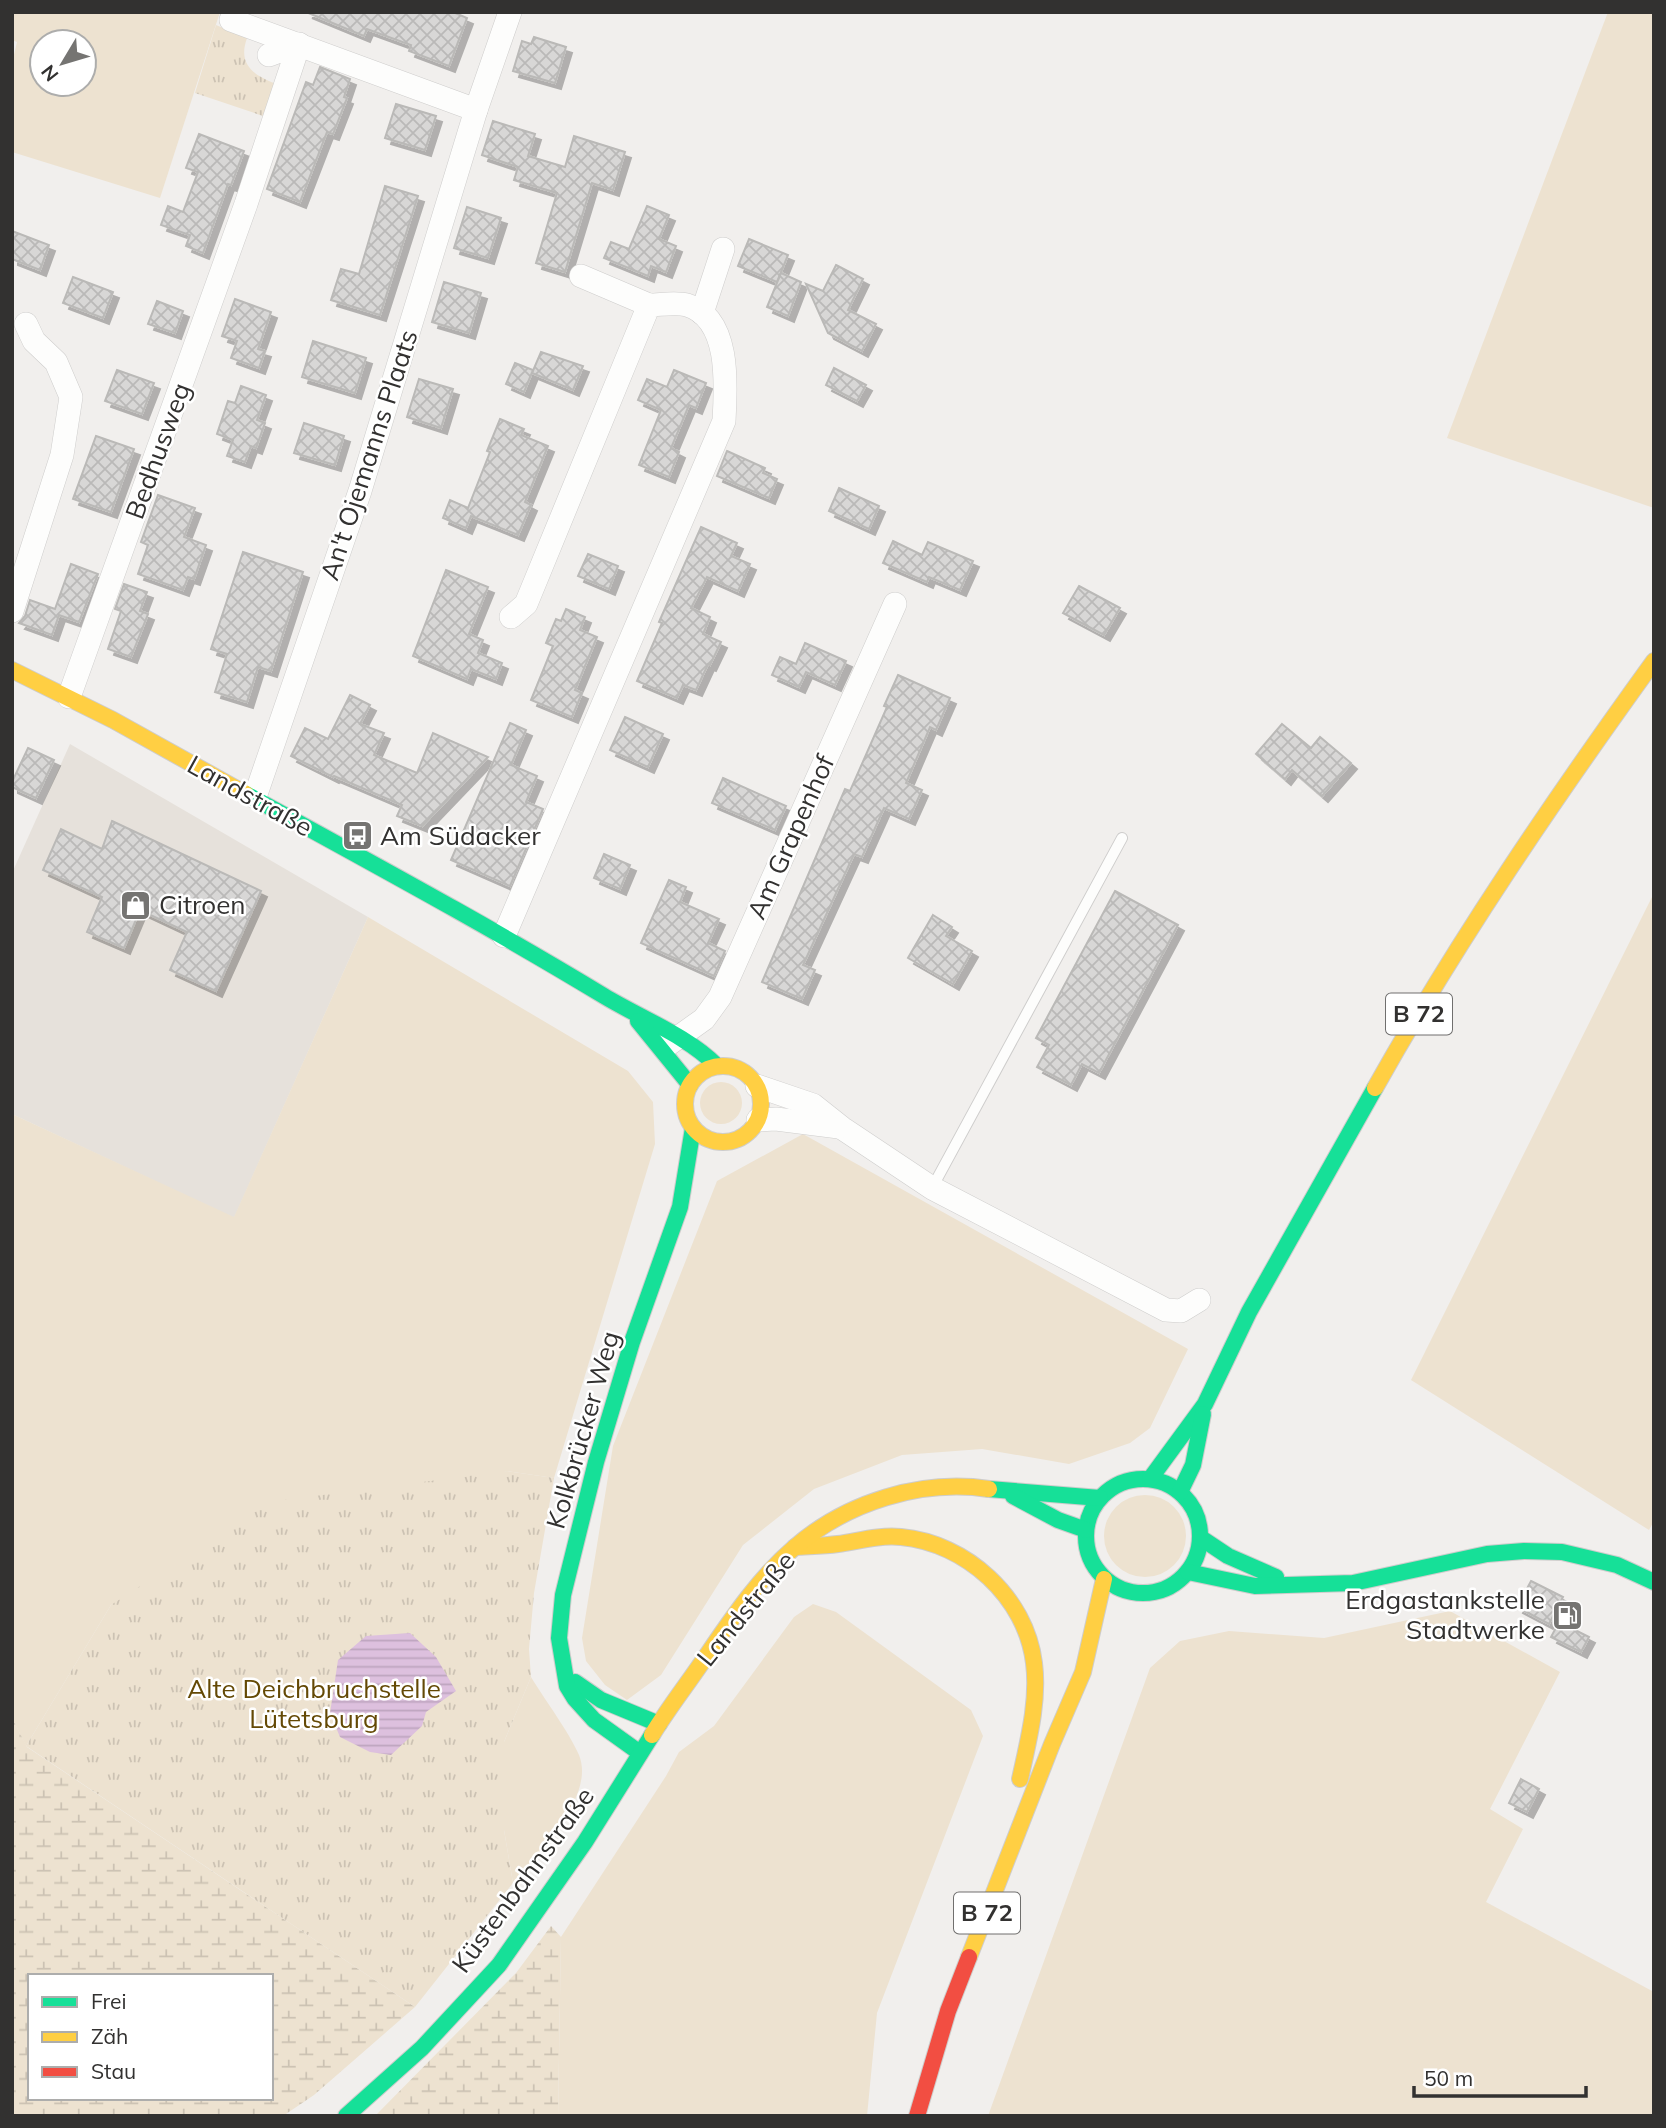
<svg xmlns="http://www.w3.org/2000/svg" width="1666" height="2128" viewBox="0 0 1666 2128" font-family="Mulish,sans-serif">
  <defs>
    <pattern id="wetland-marsh" width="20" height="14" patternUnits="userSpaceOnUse" patternTransform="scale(1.75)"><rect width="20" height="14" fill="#ede2d0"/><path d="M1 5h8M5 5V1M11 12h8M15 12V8" fill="none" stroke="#ccc2b3"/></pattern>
    <pattern id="park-tufts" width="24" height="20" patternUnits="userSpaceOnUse" patternTransform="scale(1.75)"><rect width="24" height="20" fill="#ede2d0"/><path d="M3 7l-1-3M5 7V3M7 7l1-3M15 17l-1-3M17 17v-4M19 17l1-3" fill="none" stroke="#ccc2b3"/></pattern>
    <pattern id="water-rules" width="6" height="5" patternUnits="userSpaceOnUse" patternTransform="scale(1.75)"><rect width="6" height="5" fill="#ddc0de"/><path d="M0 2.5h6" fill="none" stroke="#bea5bf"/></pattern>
    <pattern id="building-cross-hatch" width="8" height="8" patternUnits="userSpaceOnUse" patternTransform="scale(1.75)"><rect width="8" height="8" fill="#d8d7d6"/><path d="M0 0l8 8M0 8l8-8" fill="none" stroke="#bab9b8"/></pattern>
    <filter id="shadow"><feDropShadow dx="6" dy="6" stdDeviation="0" flood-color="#0004"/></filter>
  </defs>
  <rect width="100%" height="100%" fill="#f1efed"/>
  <polygon fill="#e6e1db" points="70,744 368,917 234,1218 12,1114 12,873"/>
  <g fill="#ede2d0" fill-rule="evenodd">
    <path d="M12,12H220L160,198L12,152V63L17,42L12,40ZM42,42H84V84H42Z"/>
    <polygon points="1608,12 1654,12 1654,508 1447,438"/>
    <polygon points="1654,893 1654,1521 1649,1530 1411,1380"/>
    <polygon points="368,917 628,1071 653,1102 655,1144 554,1478 507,1471 111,1605 26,1746 12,1718 12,1114 234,1217"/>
    <circle cx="721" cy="1103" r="21"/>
    <polygon points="803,1134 1188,1349 1150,1428 1130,1443 1069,1464 982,1449 902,1455 814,1489 743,1545 661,1675 627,1700 605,1685 586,1661 582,1638 613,1446 717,1181"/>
    <circle cx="1145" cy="1536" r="41"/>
    <polygon points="813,1604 836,1612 971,1710 983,1736 877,2013 867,2116 558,2116 561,1937 666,1776 679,1752 714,1726 794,1617"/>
    <polygon points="1450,1611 1560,1672 1490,1809 1523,1829 1486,1902 1654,1992 1654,2116 988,2116 1150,1668 1180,1641 1229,1631 1324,1638"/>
    <path d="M531,1677C545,1700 569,1732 579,1755C596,1797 537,1853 513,1883L504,1830V1742Z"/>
  </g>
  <g fill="url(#wetland-marsh)" fill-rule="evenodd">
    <path d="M12,1718L27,1747L415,2007L314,2095L283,2116H12V1903L14,1901L12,1870ZM30,1976H271V2098H30Z"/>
    <polygon points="551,1926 561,1937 558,2116 375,2116 516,1973"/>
  </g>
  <g fill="url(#park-tufts)">
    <path d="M216,25L247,38C237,66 255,76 279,85L269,118L195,93Z"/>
    <polygon points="507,1471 554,1478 534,1593 529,1649 531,1677 504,1742 504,1830 513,1883 415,2007 26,1746 111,1605 269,1502"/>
  </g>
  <polygon fill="url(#water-rules)" points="410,1633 436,1657 456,1691 426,1712 422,1726 391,1755 370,1752 340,1737 330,1713 338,1660 366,1636"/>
  <g fill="url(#building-cross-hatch)" stroke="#bab9b7" stroke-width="2" filter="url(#shadow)">
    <polygon points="306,12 453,12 467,18 449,66 409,51 411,45 367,29 364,36"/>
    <polygon points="534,37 566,47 555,83 513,71 522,41 531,44"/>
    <polygon points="320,67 350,79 344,97 347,98 333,134 327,132 300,202 267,189 306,82 313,85"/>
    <polygon points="396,104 436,116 425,150 385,138"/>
    <polygon points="493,121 535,134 528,156 565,167 574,136 625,152 613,190 592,183 565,272 536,263 557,193 514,180 518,167 482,155"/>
    <polygon points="199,134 244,151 231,185 228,184 203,253 186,246 190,235 161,225 168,206 183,212 198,172 186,168"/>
    <polygon points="385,186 418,196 380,315 331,300 341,269 359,274"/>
    <polygon points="647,206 669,215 659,239 676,246 666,272 651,266 648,276 604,258 611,242 629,249"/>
    <polygon points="467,207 501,218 488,258 454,248"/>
    <polygon points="12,231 49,245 40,270 12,259"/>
    <polygon points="749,239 788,255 777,282 738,266"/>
    <polygon points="836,265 863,279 848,310 876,324 862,351 828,333 806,284 823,291"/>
    <polygon points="781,273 801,282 788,316 767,307"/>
    <polygon points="73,277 113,292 103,318 63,303"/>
    <polygon points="444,282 481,293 469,333 432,322"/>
    <polygon points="235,299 271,312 258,349 265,351 259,368 231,358 237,341 222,336"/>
    <polygon points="157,301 183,311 175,333 148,324"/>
    <polygon points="313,341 366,358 355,393 302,377"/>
    <polygon points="541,352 583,366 573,390 532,373"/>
    <polygon points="515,363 533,370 524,392 506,384"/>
    <polygon points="834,368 866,385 857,401 826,385"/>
    <polygon points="117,370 154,383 142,414 105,401"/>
    <polygon points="674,370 706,383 696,408 689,405 671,448 679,452 669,477 639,465 661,410 638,400 647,379 667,387"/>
    <polygon points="419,379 453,389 441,428 407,417"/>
    <polygon points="241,386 266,395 257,420 265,423 256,448 251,446 245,462 227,456 233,440 217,434 228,401 235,403"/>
    <polygon points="500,419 524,429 521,435 548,446 525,502 531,505 518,535 471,516 466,528 443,518 450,500 468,508 490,452 487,451"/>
    <polygon points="304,423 344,436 335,465 294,453"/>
    <polygon points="96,436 134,449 111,512 73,499"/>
    <polygon points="727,451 765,468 763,473 777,479 769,498 717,476"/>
    <polygon points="839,488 879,506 869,529 829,511"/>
    <polygon points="158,495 195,508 184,537 206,545 194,579 188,577 183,590 138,574 148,545 141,542"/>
    <polygon points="701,527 737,543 731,556 750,564 738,591 707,577 691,608 710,617 703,634 721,642 710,665 708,664 696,690 683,685 677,698 637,681 662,623 659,622"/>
    <polygon points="893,541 922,555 928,542 973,561 960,590 929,577 927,582 883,563"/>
    <polygon points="243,552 303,572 271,671 258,667 247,702 215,692 227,654 211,649"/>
    <polygon points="588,554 618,566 609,589 578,576"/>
    <polygon points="71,564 98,574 79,622 59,615 52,635 19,623 25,616 30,600 55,609"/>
    <polygon points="446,570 488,587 469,634 483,640 478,653 502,663 496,679 471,669 467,679 413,656"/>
    <polygon points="124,584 147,592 140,611 148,614 131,657 108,649 121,611 115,609"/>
    <polygon points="1079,586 1120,608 1104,635 1063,613"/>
    <polygon points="566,609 585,617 580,630 597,637 575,690 582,693 572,717 531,700 553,646 546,643 556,619 561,621"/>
    <polygon points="805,643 846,661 835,685 806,672 799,687 772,675 780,657 796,664"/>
    <polygon points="898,675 950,698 936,730 930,727 906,783 922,790 909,819 884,808 862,857 854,854 803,965 815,970 802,999 762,982 845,789 850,791 887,707 884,706"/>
    <polygon points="350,695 370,705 360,724 384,733 374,755 417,773 433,733 488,757 422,826 397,816 402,805 334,776 333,777 291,756 305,728 328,739"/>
    <polygon points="625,717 663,734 648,767 610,750"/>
    <polygon points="510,723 526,730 511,765 537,776 526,802 543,809 510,886 451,860"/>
    <polygon points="1282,724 1311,748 1320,737 1351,763 1322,796 1292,770 1285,779 1256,754"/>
    <polygon points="28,748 54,760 36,798 12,787 12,782"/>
    <polygon points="723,778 786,806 775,830 712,803"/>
    <polygon points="112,821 261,891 216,991 170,970 187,932 140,910 124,948 87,932 102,897 43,870 61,829 102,849"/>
    <polygon points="604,854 630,865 620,889 594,878"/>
    <polygon points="669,880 686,887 680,902 719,919 708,943 725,951 714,976 641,943"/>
    <polygon points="1115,891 1178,925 1099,1073 1082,1064 1071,1085 1037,1067 1049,1045 1036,1038"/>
    <polygon points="933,915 952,927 946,936 972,951 953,984 908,958"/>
    <polygon points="1531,1581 1563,1597 1549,1624 1517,1607"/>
    <polygon points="1559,1622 1589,1637 1581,1652 1551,1637"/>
    <polygon points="1521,1779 1539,1789 1527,1812 1509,1803"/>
  </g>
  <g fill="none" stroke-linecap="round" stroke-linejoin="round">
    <defs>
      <polyline id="lane" points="932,1188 1122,838"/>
      <g id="street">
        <polyline points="231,20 476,110"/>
        <polyline points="581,276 649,305"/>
        <polyline points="702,313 723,249"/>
        <polyline points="12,611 62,455 71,397 56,362 34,341 26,324"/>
        <polyline points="69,697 246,204 299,44 269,55"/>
        <polyline points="255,797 360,491 476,110 510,12"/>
        <path d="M504,936L724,421C726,386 731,318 687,305C676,302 660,305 649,305L526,604L511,617"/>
        <polyline points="669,1044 704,1019 720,997 895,604"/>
        <polyline points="757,1086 813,1105 842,1128 932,1188 1166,1310 1181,1311 1199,1300"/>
        <polyline points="758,1120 776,1119 839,1127"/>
      </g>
      <g id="fast">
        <path d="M246,794C366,860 487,925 604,996C642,1019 686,1035 717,1066"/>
        <polyline points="638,1021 690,1085"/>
        <circle cx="1143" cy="1536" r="57"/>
        <polyline points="1150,1479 1205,1404 1249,1312 1375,1088"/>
        <polyline points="989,1489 1100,1498"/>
        <polyline points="1180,1492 1193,1465 1203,1414"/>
        <polyline points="1013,1496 1058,1520 1086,1530"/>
        <polyline points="1201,1538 1228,1556 1276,1577"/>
        <polyline points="1188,1572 1255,1586 1353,1583 1487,1554 1524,1551 1562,1552 1617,1565 1654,1582"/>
        <polyline points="575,1682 601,1700 659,1724"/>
        <polyline points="640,1753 594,1720 575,1699 567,1686 559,1638 563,1595 596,1462 632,1342 680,1207 693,1128"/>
        <polyline points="346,2116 422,2048 499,1965 585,1842 652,1735"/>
      </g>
      <g id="slow">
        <polyline points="12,670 113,720 246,794"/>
        <circle cx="723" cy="1104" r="38"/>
        <path d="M1375,1088C1458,940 1555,798 1654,661"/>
        <path d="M795,1547C809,1546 823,1546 838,1544C859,1541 878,1535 901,1537C966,1543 1026,1597 1034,1663C1039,1701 1028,1742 1020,1779"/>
        <path d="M652,1735C669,1707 689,1682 707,1655C733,1617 760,1577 795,1547C847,1502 921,1479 989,1489"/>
        <polyline points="969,1957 1052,1744 1083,1672 1104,1579"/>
      </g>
      <polyline id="jam" points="917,2116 948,2011 969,1957"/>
    </defs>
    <use href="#lane" stroke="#cecdcc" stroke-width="12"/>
    <use href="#street" stroke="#cecdcc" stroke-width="24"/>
    <use href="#fast" stroke="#cecdcc" stroke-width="18"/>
    <use href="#slow" stroke="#cecdcc" stroke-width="18"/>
    <use href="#jam" stroke="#cecdcc" stroke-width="18"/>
    <use href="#lane" stroke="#fdfdfc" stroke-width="10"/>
    <use href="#street" stroke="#fdfdfc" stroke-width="23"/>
    <use href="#fast" stroke="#16e098" stroke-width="16"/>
    <use href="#slow" stroke="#ffcf43" stroke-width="16"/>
    <use href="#jam" stroke="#f24e42" stroke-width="16"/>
  </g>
  <defs>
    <symbol id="bus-square" viewBox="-11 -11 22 22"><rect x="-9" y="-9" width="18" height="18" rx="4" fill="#757472" stroke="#fff"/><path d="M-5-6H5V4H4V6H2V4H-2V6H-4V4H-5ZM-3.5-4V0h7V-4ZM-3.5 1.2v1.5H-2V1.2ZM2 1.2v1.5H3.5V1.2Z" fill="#fff"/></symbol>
    <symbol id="shop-square" viewBox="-11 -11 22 22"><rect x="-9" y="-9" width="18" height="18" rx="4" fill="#757472" stroke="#fff"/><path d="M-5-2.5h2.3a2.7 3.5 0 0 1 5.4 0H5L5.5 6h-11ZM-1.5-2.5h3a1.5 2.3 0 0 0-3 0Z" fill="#fff"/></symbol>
    <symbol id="fuel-square" viewBox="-11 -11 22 22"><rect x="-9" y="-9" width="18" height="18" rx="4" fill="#757472" stroke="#fff"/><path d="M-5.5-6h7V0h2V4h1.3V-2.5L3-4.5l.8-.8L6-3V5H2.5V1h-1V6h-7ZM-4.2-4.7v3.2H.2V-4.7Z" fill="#fff"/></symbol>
  </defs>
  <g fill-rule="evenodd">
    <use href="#bus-square" x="340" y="818" width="35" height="35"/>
    <use href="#shop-square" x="118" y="888" width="35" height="35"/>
    <use href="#fuel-square" x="1550" y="1598" width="35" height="35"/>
  </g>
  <g text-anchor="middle" stroke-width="5" stroke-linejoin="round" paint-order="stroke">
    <g fill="#fff" stroke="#706f6e" stroke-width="2">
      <rect x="1386" y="993.5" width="66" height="41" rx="5"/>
      <rect x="954" y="1892.5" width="66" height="41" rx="5"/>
    </g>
    <g font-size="24" font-weight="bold" fill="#323130">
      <text x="1419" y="1022">B 72</text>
      <text x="987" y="1921">B 72</text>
    </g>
    <g font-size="26" fill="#323130" stroke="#fff">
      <text transform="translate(158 451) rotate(-70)" y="9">Bedhusweg</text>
      <text transform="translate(369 455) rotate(-72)" y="9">An't Ojemanns Plaats</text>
      <text transform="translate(250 796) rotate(29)" y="9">Landstraße</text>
      <text transform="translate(791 837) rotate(-66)" y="9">Am Grapenhof</text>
      <text transform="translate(583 1430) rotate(-74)" y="9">Kolkbrücker Weg</text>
      <text transform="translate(746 1609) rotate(-51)" y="9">Landstraße</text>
      <text transform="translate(523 1880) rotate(-54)" y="9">Küstenbahnstraße</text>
    </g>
    <g font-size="26" fill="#323130" stroke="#fff" text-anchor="start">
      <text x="380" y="845">Am Südacker</text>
      <text x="159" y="914">Citroen</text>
      <text x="1545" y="1609" text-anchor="end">Erdgastankstelle<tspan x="1545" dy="30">Stadtwerke</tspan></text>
    </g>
    <g font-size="26" fill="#644905" stroke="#fff">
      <text x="314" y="1698">Alte Deichbruchstelle<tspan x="314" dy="30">Lütetsburg</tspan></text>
    </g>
  </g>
  <rect width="1666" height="2128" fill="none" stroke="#323130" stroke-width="28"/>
  <rect x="28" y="1974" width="245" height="126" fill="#ffffff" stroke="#adadac" stroke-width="2"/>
  <rect x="42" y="1997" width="35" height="10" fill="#16e098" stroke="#adadac" stroke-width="2"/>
  <text x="91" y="2009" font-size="21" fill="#323130">Frei</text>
  <rect x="42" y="2032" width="35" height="10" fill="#ffcf43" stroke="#adadac" stroke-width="2"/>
  <text x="91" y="2044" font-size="21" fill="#323130">Zäh</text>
  <rect x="42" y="2067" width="35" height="10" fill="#f24e42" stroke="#adadac" stroke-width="2"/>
  <text x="91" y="2079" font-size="21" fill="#323130">Stau</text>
  <g transform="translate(63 63) rotate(232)"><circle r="33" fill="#ffffff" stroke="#adadac" stroke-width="2"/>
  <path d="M0-5L12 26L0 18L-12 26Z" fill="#757472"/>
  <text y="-10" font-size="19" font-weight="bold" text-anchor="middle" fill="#323130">N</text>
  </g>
  <path d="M1414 2086v10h172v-10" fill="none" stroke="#323130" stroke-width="3.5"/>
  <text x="1424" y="2086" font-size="21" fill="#323130" stroke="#ffffff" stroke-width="5" paint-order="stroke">50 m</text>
</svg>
